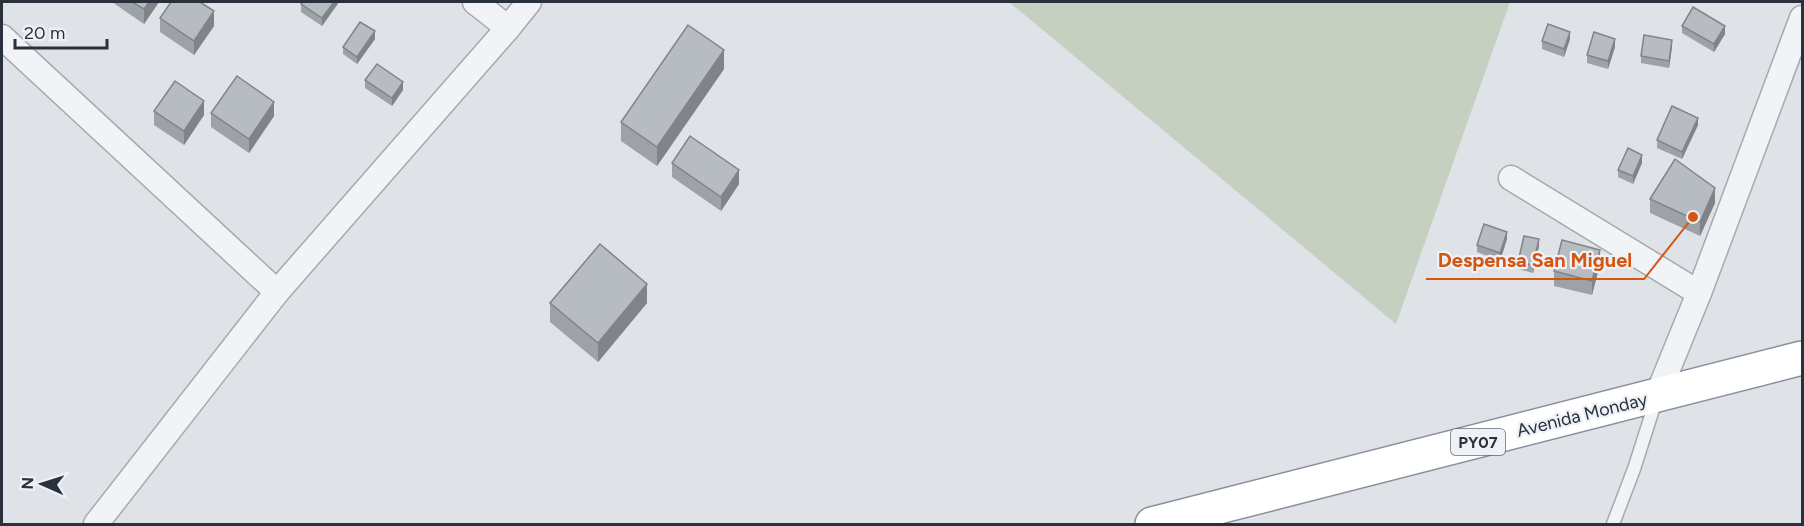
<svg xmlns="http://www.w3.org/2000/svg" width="1804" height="526" viewBox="0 0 1804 526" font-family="Figtree,sans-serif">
  <rect width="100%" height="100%" fill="#dfe2e7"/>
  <polygon fill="#c5d0c1" points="1009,2 1510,2 1396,324"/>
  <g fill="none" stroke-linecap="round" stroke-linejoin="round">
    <defs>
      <polyline id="lane" points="1613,524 1634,469 1656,400"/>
      <g id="street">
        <polyline points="475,2 508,28"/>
        <polyline points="2,37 277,292"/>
        <polyline points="1511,178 1699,293"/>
        <polyline points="1657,396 1699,293 1802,18"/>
        <polyline points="96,524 277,292 508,28 529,2"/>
      </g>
      <polyline id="highway" points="1152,524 1802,358"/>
    </defs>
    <use href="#lane" stroke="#a5a9b0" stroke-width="15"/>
    <use href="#street" stroke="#a5a9b0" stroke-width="27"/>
    <use href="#highway" stroke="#88909c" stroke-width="36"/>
    <use href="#lane" stroke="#f1f3f6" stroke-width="12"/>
    <use href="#street" stroke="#f1f3f6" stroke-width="24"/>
    <use href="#highway" stroke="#fff" stroke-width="33"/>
  </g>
  <g fill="#9da2a8">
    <polygon points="112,2 159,2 144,24"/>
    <polygon points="339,2 322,26 301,12 301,4"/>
    <polygon points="160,18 214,26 194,55 160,32"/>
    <polygon points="1682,26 1725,34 1714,52 1682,33"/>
    <polygon points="375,39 357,64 343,54 343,47"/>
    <polygon points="1570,39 1564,57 1542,49 1542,41"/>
    <polygon points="1615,47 1608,69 1587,63 1587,55"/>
    <polygon points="1672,47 1669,68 1641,63 1641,56"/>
    <polygon points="724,69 657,166 621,141 621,122"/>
    <polygon points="365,80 403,90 392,106 365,88"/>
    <polygon points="154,111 204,115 184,145 154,125"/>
    <polygon points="211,113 274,116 249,153 211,127"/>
    <polygon points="1698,125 1682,159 1657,148 1657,140"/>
    <polygon points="672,163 739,184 721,211 672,177"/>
    <polygon points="1642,163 1633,184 1618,177 1618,170"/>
    <polygon points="1650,199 1715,203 1700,236 1650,213"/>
    <polygon points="1507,239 1500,261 1477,252 1477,245"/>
    <polygon points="1539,246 1533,273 1518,269 1518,262"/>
    <polygon points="1600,264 1592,295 1554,286 1554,271"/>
    <polygon points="550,303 647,303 598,362 550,322"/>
  </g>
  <g fill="#808488">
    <polygon points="149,2 159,2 144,24 144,9"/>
    <polygon points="334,2 339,2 322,26 322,18"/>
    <polygon points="214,11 214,26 194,55 194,41"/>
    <polygon points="1725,26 1725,34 1714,52 1714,44"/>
    <polygon points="375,31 375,39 357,64 357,57"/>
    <polygon points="1570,32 1570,39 1564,57 1564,49"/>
    <polygon points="1615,39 1615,47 1608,69 1608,61"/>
    <polygon points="1672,40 1672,47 1669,68 1669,61"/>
    <polygon points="724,50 724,69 657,166 657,147"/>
    <polygon points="403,82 403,90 392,106 392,98"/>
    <polygon points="204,101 204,115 184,145 184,131"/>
    <polygon points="274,102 274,116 249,153 249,139"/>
    <polygon points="1698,118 1698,125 1682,159 1682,152"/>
    <polygon points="1642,155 1642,163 1633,184 1633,176"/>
    <polygon points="739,170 739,184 721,211 721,197"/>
    <polygon points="1715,188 1715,203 1700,236 1700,222"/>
    <polygon points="1507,232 1507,239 1500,261 1500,253"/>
    <polygon points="1539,239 1539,246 1533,273 1533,265"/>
    <polygon points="1600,250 1600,264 1592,295 1592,281"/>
    <polygon points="647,284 647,303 598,362 598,343"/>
  </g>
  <g fill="#b7bcc3" stroke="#808488" stroke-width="1.5">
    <polygon points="132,2 149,2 144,9"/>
    <polygon points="171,2 200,2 214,11 194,41 160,18"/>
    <polygon points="303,2 334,2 322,18 301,4"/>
    <polygon points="1693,7 1725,26 1714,44 1682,26"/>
    <polygon points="360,22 375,31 357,57 343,47"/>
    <polygon points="1548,24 1570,32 1564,49 1542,41"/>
    <polygon points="688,25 724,50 657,147 621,122"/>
    <polygon points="1594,32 1615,39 1608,61 1587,55"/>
    <polygon points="1644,35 1672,40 1669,61 1641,56"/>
    <polygon points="377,64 403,82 392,98 365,80"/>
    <polygon points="237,76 274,102 249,139 211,113"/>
    <polygon points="175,81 204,101 184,131 154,111"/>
    <polygon points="1672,106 1698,118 1682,152 1657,140"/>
    <polygon points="690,136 739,170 721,197 672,163"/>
    <polygon points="1628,148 1642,155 1633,176 1618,170"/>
    <polygon points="1675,159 1715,188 1700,222 1650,199"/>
    <polygon points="1484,224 1507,232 1500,253 1477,245"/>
    <polygon points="1524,236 1539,239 1533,265 1518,262"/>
    <polygon points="1562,240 1600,250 1592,281 1554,271"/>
    <polygon points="600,244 647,284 598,343 550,303"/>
  </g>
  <g text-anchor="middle" stroke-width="4.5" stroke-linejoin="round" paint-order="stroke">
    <rect fill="#eef1f5" stroke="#646b74" stroke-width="1.5" x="1451" y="429" width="54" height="26" rx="4.5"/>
    <g font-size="16" font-weight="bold" fill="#29313c">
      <text x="1478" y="448">PY07</text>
    </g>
    <g font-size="18" fill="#29313c" stroke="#eef1f5">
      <text transform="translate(1582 415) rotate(-14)" y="6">Avenida Monday</text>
    </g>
  </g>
  <path fill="none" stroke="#d55511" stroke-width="2" d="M1693 217L1644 279H1426"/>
  <circle fill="#d55511" stroke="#eef1f5" stroke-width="2" cx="1693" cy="217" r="6"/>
  <g font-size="20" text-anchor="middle" font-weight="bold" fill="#d55511" stroke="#eef1f5" stroke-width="4.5" stroke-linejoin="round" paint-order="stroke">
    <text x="1535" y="267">Despensa San Miguel</text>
  </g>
  <rect width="1804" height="526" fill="none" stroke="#29313c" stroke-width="6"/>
  <g transform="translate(42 484) rotate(273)" stroke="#eef1f5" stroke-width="4.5" paint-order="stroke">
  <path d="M0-4.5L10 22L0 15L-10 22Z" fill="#29313c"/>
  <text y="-9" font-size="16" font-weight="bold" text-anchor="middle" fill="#29313c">N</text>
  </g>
  <path d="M15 39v9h92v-9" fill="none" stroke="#29313c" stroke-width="3"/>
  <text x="24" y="39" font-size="18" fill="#29313c" stroke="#eef1f5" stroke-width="4.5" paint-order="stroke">20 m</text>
</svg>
